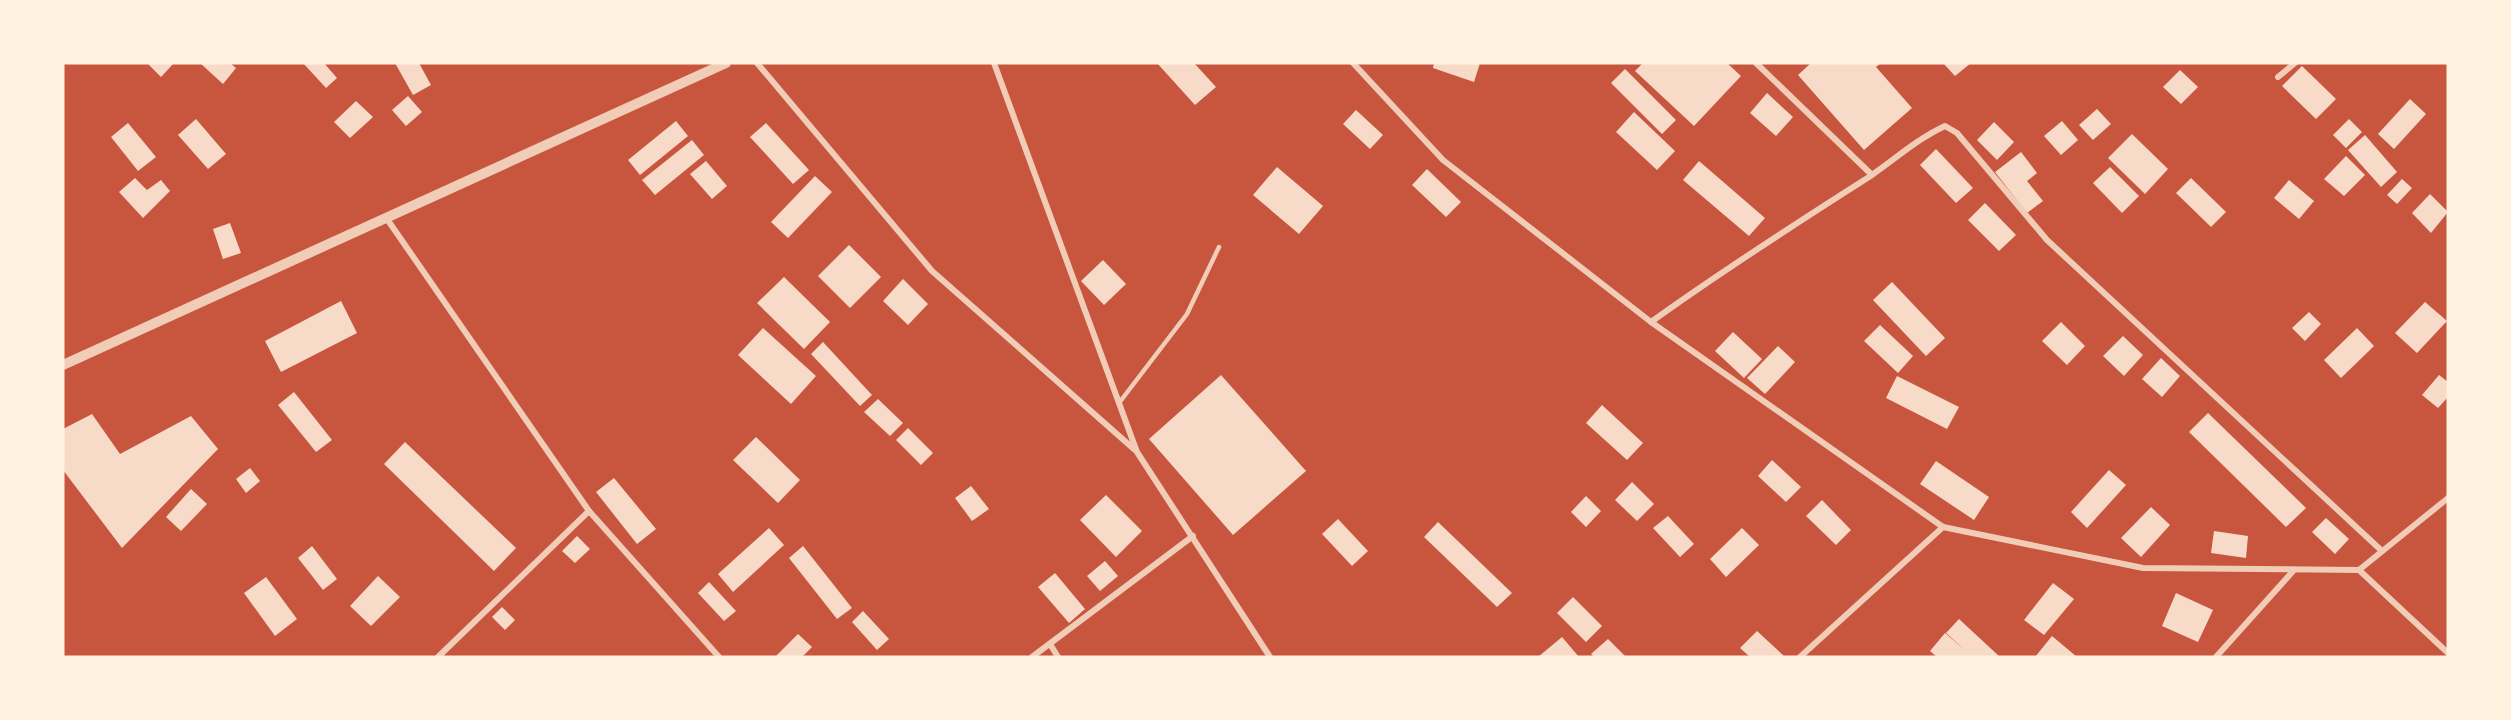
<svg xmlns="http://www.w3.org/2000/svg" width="2511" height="720" viewBox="0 0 2511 720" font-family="Georgia,serif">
  <rect width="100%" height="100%" fill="#c8553d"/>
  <g fill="#f7dbc8">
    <polygon points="147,63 174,63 161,77"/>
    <polygon points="200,63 230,63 236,68 223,84"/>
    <polygon points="303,63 324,63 337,78 326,88"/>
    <polygon points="395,63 419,63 431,85 413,95"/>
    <polygon points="1157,63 1194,63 1216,87 1195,105"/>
    <polygon points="1434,63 1480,63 1474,82 1433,68"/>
    <polygon points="1643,63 1727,63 1741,76 1694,126 1635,71"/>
    <polygon points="1811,63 1881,63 1876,67 1912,108 1864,150 1798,75"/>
    <polygon points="1943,63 1971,63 1955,76"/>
    <polygon points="2302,66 2336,99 2316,119 2282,86"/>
    <polygon points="1625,69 1676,120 1662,134 1611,83"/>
    <polygon points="2180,70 2198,87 2181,104 2163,87"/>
    <polygon points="1767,93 1793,117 1776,136 1750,113"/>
    <polygon points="408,96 422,112 406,126 392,110"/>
    <polygon points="2410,99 2426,114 2394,149 2378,134"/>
    <polygon points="356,101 373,117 350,138 334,122"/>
    <polygon points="2097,109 2111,124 2093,140 2079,125"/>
    <polygon points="1356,110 1383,135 1370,149 1343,124"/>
    <polygon points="1634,112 1675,151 1657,170 1616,132"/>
    <polygon points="196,119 226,154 208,169 178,135"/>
    <polygon points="2349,119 2362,132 2346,148 2333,135"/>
    <polygon points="676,121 688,136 640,175 628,160"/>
    <polygon points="2062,121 2078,140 2061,155 2044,136"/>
    <polygon points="1994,122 2014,142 1997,160 1977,140"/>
    <polygon points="128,123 156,157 138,171 111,137"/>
    <polygon points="766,123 809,170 793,184 750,137"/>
    <polygon points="2132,134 2168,169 2145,194 2108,158"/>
    <polygon points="2365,135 2397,172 2381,187 2348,150"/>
    <polygon points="692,140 704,155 655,195 642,180"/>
    <polygon points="1936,149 1973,188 1956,203 1920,165"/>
    <polygon points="2021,152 2037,173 2027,181 2043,201 2027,213 1995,172"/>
    <polygon points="2346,156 2365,175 2344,196 2324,179"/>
    <polygon points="706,161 727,186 712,199 690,174"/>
    <polygon points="1699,161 1765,218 1749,236 1683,180"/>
    <polygon points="1277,167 1323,206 1299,234 1253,195"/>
    <polygon points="2110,167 2139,196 2122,213 2093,183"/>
    <polygon points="1427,169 1461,202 1446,217 1412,185"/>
    <polygon points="815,176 832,192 788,238 771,222"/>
    <polygon points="135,178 147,190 161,180 170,191 143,218 119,192"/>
    <polygon points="2191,178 2226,212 2211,227 2176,193"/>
    <polygon points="2402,179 2412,188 2397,204 2387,195"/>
    <polygon points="2289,180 2314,201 2299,219 2274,198"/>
    <polygon points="2430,194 2448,212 2431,233 2412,213"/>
    <polygon points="1985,203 2016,235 1999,251 1968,220"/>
    <polygon points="230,223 241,253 223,259 213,229"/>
    <polygon points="849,245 881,277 850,308 818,276"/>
    <polygon points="1103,260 1126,284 1104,305 1081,281"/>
    <polygon points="784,277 830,322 804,349 757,303"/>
    <polygon points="903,279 928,304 908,325 883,301"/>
    <polygon points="1892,282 1945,338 1926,356 1873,300"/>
    <polygon points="341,301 357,333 281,372 265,341"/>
    <polygon points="2425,302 2447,321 2417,353 2395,333"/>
    <polygon points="2309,312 2321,324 2305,341 2292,328"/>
    <polygon points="2061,322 2085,346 2067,365 2042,341"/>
    <polygon points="1880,325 1913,356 1898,373 1864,341"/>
    <polygon points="763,328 816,376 791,404 738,355"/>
    <polygon points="2357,328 2374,346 2341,378 2324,360"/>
    <polygon points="1733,332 1762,359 1744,378 1715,351"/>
    <polygon points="2123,336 2143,355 2124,376 2103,356"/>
    <polygon points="823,342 872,395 860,406 811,354"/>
    <polygon points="1778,346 1795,362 1765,394 1747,378"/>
    <polygon points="2161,358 2180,376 2162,397 2142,379"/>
    <polygon points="1221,375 1306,471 1233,535 1149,439"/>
    <polygon points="2439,375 2448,382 2448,397 2438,408 2422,395"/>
    <polygon points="1897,376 1959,407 1947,429 1886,398"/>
    <polygon points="294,392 332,440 316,452 278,405"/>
    <polygon points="878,399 903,423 890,436 864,412"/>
    <polygon points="1602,405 1643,443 1627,460 1586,423"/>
    <polygon points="2208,413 2306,508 2286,527 2189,432"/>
    <polygon points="92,414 120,454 191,416 218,449 122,548 63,470 63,429"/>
    <polygon points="908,428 933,453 921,465 896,440"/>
    <polygon points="756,437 800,480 778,503 733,460"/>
    <polygon points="405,442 516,548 494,571 384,464"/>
    <polygon points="1772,460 1801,487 1786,502 1758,476"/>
    <polygon points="1936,461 1989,497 1974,520 1920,484"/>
    <polygon points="250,468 260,481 246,493 236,479"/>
    <polygon points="2109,470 2126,485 2087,528 2071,512"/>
    <polygon points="614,478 656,529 637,544 596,492"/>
    <polygon points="1632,482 1654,504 1637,521 1615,500"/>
    <polygon points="971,486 989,509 972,521 955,498"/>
    <polygon points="191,489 207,504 181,531 166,517"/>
    <polygon points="1106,495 1142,531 1116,557 1080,520"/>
    <polygon points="1586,496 1601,511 1586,527 1571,512"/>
    <polygon points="1822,500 1851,530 1836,545 1806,516"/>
    <polygon points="2151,507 2170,525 2141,557 2121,538"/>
    <polygon points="1668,516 1694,544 1680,557 1653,528"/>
    <polygon points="2326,518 2349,539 2335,554 2312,532"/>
    <polygon points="1338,519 1368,551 1352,566 1322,534"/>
    <polygon points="1438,522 1512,593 1497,607 1424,537"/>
    <polygon points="769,528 784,545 733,592 718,574"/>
    <polygon points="1742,528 1759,545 1726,577 1710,559"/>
    <polygon points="2214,531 2248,536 2246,558 2211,553"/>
    <polygon points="577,536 590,549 575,563 562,551"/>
    <polygon points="312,546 337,579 323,590 298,558"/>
    <polygon points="803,546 852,608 837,619 789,558"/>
    <polygon points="1105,561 1118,576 1100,591 1087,576"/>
    <polygon points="1055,573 1085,609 1069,623 1038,587"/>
    <polygon points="378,576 400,597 371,626 350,606"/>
    <polygon points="266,577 297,619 275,636 244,593"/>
    <polygon points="709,582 736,611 724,621 698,593"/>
    <polygon points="2053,583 2074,599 2044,635 2024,620"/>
    <polygon points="2176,593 2213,610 2198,642 2162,626"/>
    <polygon points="1573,597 1602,626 1586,642 1557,613"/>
    <polygon points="502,607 515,620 505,630 492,617"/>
    <polygon points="863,611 889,639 877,650 852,622"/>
    <polygon points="1959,619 2000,657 1937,657 1930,651 1945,633 1966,651 1946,633"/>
    <polygon points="1757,631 1785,657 1750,657 1740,648"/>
    <polygon points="798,634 812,647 802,657 775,657"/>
    <polygon points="2052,636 2077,657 2035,657"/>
    <polygon points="1562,637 1579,657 1538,657"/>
    <polygon points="1608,639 1626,657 1594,657 1591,654"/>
  </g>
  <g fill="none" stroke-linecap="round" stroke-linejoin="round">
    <polyline stroke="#f1ccb7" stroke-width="4.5" points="1119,403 1187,314 1219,247"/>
    <g stroke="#f1ccb7" stroke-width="6">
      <polyline points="757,63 932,271 1135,450"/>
      <polyline points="994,63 1137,452 1270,657"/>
      <polyline points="1353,63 1443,160 1651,322 1943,527 2143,568 2359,570 2448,498"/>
      <polyline points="1756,63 1872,175"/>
      <polyline points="2278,77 2295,63"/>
      <polyline points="387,219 589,511 719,657"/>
      <path d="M1651,322C1722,271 1795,224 1869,177C1894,160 1917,139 1945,126L1957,133L2047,240L2382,551"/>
      <polyline points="2359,570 2448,653"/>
      <polyline points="1050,644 1058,657"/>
      <polyline points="438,657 589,511"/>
      <polyline points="1032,657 1193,536"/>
      <polyline points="1800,657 1943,527"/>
      <polyline points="2216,657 2294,570"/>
    </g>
    <polyline stroke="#f1ccb7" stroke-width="10" points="63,365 726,63"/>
  </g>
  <rect width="2511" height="720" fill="none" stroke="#fff3e0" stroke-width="129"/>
</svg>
